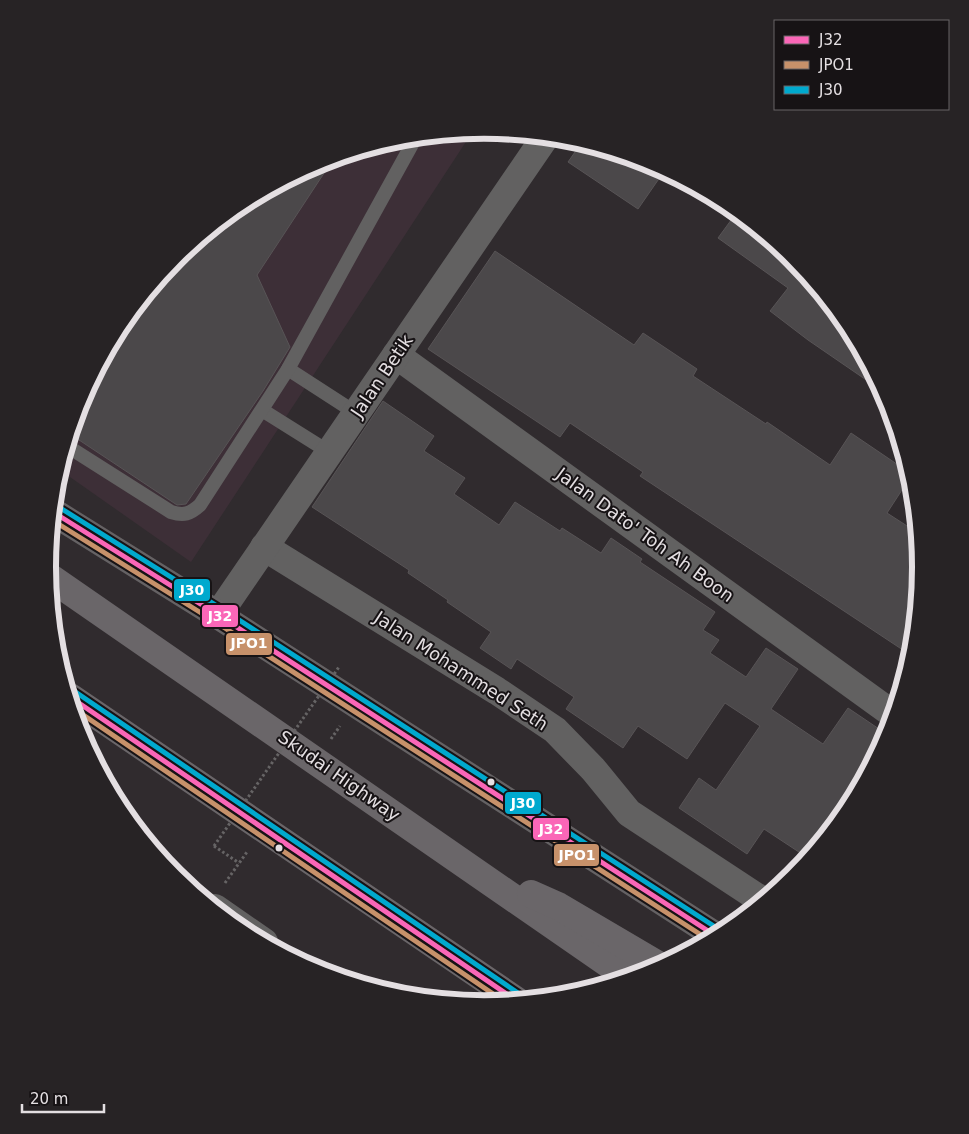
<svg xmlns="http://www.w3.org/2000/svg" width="969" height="1134" viewBox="0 0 969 1134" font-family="'DejaVu Sans',sans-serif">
  <rect width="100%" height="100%" fill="#302b2e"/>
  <polygon fill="#3d2f37" points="473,131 191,562 60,470 81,400 121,324 176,258 242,203 318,163 400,138"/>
  <g fill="#4b484a" stroke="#585456">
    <polygon points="582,142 652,163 665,170 638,209 568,162"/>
    <polygon points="334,158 257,275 290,347 263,391 186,504 177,505 70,434 81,400 121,324 176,258 242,203 318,163"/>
    <polygon points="737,212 794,258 848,324 879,382 875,386 808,340 770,311 788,288 718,238"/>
    <polygon points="495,251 634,345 643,333 697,369 693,376 766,424 767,422 830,465 851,433 910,473 911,476 887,513 918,533 922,567 912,656 640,476 643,472 570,423 560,437 428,349"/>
    <polygon points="383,401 434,436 424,451 465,478 454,494 499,525 515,502 560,531 562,528 601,553 611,538 642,559 640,562 715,612 703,630 719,640 710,653 746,677 766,648 798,669 771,709 823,744 848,708 888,735 848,810 808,858 764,829 747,854 679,808 699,778 716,790 760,726 725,703 687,759 638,726 623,748 566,709 574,697 517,659 511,669 480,648 491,632 447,602 448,600 408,573 409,570 312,507"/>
  </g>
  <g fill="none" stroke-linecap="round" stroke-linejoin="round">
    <g stroke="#666465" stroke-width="3" stroke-dasharray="2.5 2.5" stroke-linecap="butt">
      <polyline points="331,739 340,726"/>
      <polyline points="214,846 239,863"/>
      <polyline points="225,883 247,852"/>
    </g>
    <g stroke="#626161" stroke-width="14">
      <polyline points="288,369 356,413"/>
      <polyline points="262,410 329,452"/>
      <path d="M67,446L171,512C184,516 190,514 200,505L288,369L416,137"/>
    </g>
    <g stroke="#626161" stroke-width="28">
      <polyline points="396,355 894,715"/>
      <polyline points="264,547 497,691 555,730 593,769 629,813 763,901"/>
      <polyline points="218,615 546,136"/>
      <polyline points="215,908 264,942"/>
    </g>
    <polyline stroke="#656264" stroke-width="28" points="53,512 218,615 716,936"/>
    <g stroke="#6a6669" stroke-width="28">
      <polyline points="48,576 629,978"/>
      <polyline points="70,697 517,1001"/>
      <polyline points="531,894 558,906 660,966"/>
    </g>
    <polyline stroke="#666465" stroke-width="3" stroke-dasharray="2.5 2.5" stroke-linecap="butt" points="214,846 339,667"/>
    <defs>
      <g id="bus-1">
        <polyline points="53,512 218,615 716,936"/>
        <polyline points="70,697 517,1001"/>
      </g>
      <g id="bus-2">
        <polyline points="52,520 214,621 709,940"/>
        <polyline points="73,708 505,1002"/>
      </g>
      <g id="bus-3">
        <polyline points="57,506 222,609 720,930"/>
        <polyline points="74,691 521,995"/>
      </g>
    </defs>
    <use href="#bus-1" stroke="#171315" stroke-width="9"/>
    <use href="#bus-2" stroke="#171315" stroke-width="9"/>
    <use href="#bus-3" stroke="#171315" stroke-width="9"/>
    <use href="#bus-1" stroke="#fa66b7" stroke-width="5"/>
    <use href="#bus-2" stroke="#c7916a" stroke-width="5"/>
    <use href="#bus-3" stroke="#00a9ce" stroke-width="5"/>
  </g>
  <g fill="#e4dfe2" stroke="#171315" stroke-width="2">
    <circle cx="491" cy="782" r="4.5"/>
    <circle cx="279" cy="848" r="4.5"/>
  </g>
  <g text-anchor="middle" stroke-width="4" stroke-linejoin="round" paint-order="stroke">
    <g font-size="18" fill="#e4dfe2" stroke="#171315">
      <text transform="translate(382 376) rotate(-56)" y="6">Jalan Betik</text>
      <text transform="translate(645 535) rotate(36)" y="6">Jalan Dato' Toh Ah Boon</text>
      <text transform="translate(461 671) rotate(33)" y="6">Jalan Mohammed Seth</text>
      <text transform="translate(339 776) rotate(35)" y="6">Skudai Highway</text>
    </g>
  </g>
  <path d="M0 0H969V1134H0ZM56 567a428 428 0 1 1 856 0a428 428 0 1 1-856 0Z" fill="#272325" fill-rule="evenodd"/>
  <path fill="none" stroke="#e4dfe2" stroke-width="6" d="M56 567a428 428 0 1 1 856 0a428 428 0 1 1-856 0Z"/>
  <g stroke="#171315" stroke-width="2">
    <rect x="173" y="578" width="38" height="24" rx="5" fill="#00a9ce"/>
    <rect x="201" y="604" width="38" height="24" rx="5" fill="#fa66b7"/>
    <rect x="225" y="632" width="48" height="24" rx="5" fill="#c7916a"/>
    <rect x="504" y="791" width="38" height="24" rx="5" fill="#00a9ce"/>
    <rect x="532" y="817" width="38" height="24" rx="5" fill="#fa66b7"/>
    <rect x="553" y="843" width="47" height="24" rx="5" fill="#c7916a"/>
  </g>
  <g font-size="14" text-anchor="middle" font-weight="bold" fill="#fff">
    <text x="192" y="595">J30</text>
    <text x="220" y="621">J32</text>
    <text x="249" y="648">JPO1</text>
    <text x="523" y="808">J30</text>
    <text x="551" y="834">J32</text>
    <text x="577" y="860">JPO1</text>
  </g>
  <rect x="774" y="20" width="175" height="90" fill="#171315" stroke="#696567"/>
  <rect x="784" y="36" width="25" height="8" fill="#fa66b7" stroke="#696567"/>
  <text x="819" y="45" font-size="15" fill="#e4dfe2">J32</text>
  <rect x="784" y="61" width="25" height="8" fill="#c7916a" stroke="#696567"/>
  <text x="819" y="70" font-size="15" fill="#e4dfe2">JPO1</text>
  <rect x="784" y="86" width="25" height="8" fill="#00a9ce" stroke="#696567"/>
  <text x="819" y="95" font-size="15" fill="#e4dfe2">J30</text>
  <path d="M22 1104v8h82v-8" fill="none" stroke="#e4dfe2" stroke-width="2.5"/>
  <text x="30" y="1104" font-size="15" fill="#e4dfe2" stroke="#171315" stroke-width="4" paint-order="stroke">20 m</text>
</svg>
